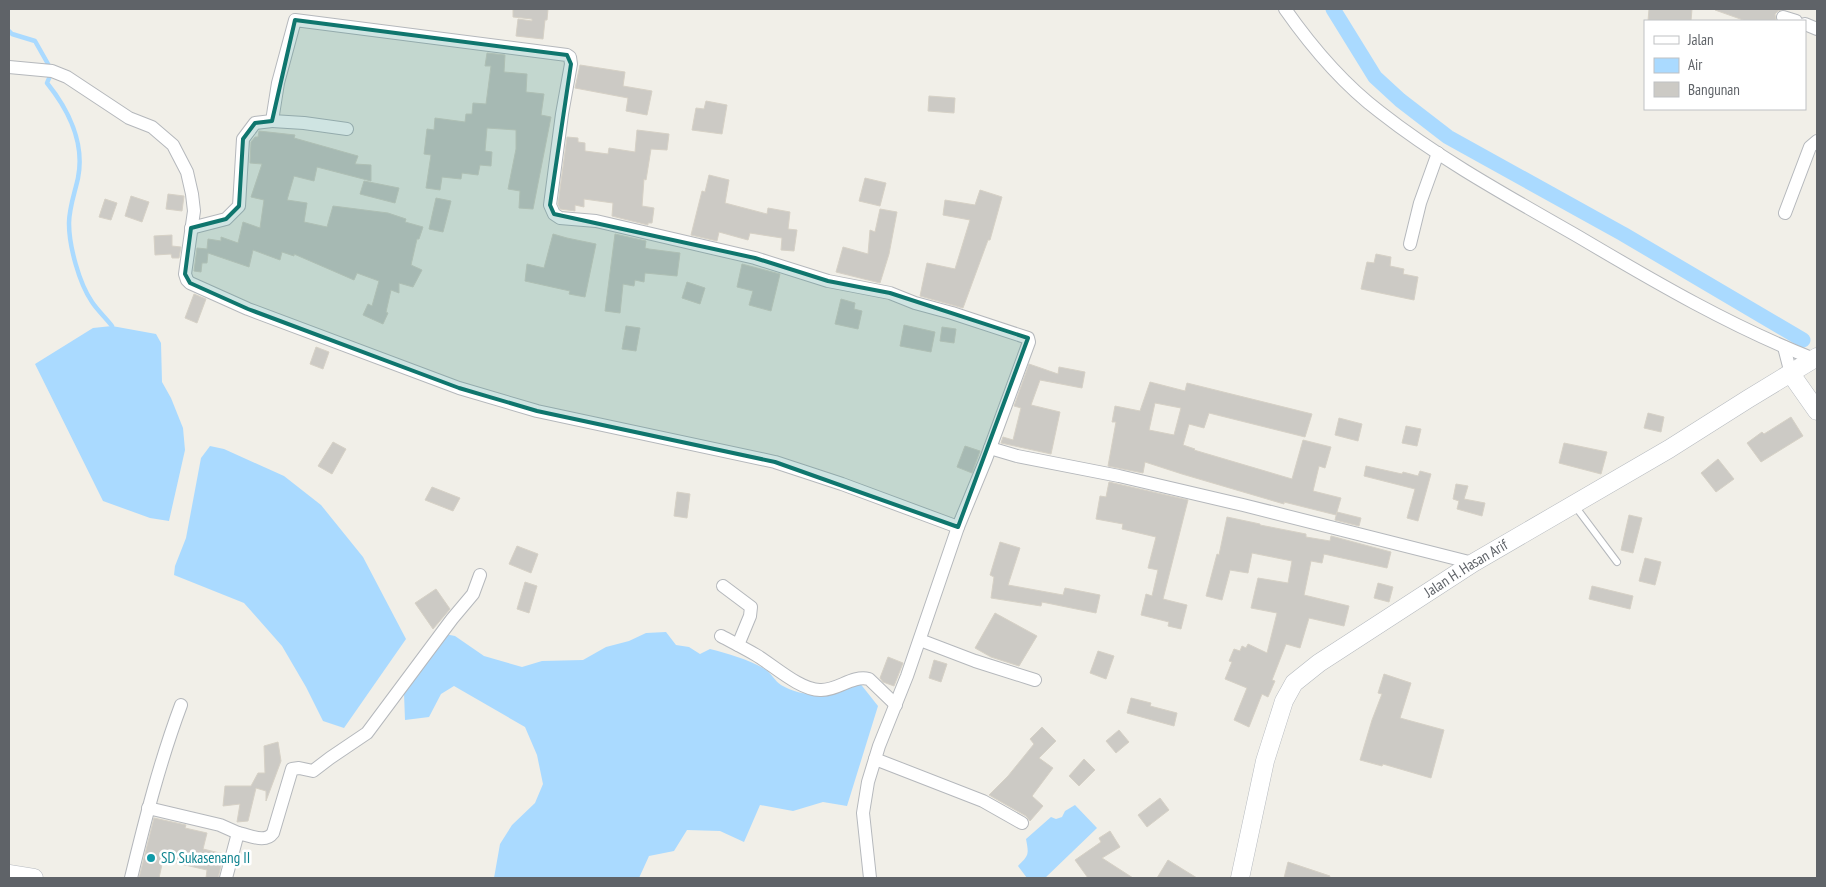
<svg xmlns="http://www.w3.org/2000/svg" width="1826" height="887" viewBox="0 0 1826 887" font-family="'PT Sans Narrow',sans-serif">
  <rect width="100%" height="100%" fill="#f1efe8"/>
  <g fill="#aadaff">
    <polygon points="112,326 156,334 161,343 162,382 171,398 183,428 185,450 169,521 150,518 103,501 35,364 93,328"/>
    <polygon points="210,446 224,449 284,476 321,505 363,557 406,639 344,728 323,721 306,687 282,646 244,603 174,575 175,566 186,538 201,458"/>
    <path d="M666,632L676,645L689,647L700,654L710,649C729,654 747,659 765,669C771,673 775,681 781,685C810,701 830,693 859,682L878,706L847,806L823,802L793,811L760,805L744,842L720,831L687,830L674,851L649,856L639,878H494L500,844L512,825L535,803L543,784L537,755L525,727L454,686L441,694L429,717L405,720L404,693L445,634L455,636L484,656L522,667L542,661L583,660L606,647L629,641L646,633Z"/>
    <path d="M1075,805L1097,828L1045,878H1027L1018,866C1029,855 1029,855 1026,839L1051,817L1056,819L1062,817L1065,811Z"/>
  </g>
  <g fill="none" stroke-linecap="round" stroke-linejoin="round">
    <path stroke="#aadaff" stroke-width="4.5" d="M9,31L12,34L35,41L52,71L47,83C68,109 85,143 78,178C75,192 69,208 69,223C69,246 79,283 92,302C98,311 106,318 112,326"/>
    <polyline stroke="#aadaff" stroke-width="15" points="1333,9 1375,77 1400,100 1448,137 1623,234 1803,340"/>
  </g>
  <g fill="#cccac5" stroke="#d6d1c6" fill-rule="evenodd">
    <polygon points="513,9 548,9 547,20 545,20 543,39 516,36 518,19 532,21 532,19 513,17"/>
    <polygon points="1649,9 1692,9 1691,21 1648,21"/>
    <polygon points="1716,9 1783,9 1778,11 1775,14 1776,21 1746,21 1715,10"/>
    <polygon points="487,53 505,55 504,72 527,74 526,92 544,94 541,115 551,117 533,209 519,208 520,191 508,189 516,149 516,130 487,128 485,151 492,152 491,166 480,165 478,175 462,173 461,179 442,177 440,190 426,188 431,155 424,154 427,129 434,130 435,118 465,122 466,114 472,114 473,103 486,104 491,66 485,66"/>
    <polygon points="580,65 625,72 623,86 652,91 647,115 626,111 628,98 575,88"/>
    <polygon points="929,96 955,98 954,113 928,111"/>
    <polygon points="706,101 727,105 722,134 692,130 696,108 704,109"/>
    <polygon points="637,130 669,134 667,150 651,149 646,180 644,179 642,206 654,208 652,223 648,223 648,225 612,216 613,203 584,199 584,207 575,205 575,211 560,209 558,204 567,137 578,138 578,142 585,143 585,151 608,154 609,148 635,152"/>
    <polygon points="259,131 295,135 294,138 358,156 355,164 371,165 371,181 317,167 314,181 294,176 287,200 307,203 304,222 327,227 333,206 388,213 406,219 405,222 423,227 419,239 417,239 411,265 422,270 413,287 399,283 399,293 391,290 386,312 388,313 383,324 363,315 368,304 372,306 379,281 357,273 354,280 294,254 294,256 282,252 280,260 253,250 249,267 208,253 207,263 202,263 201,272 194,271 197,248 207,249 208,239 221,241 221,237 238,243 243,222 260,228 264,200 251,197 262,164 250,163 251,142 255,137 258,137"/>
    <polygon points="709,175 729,180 725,203 767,214 768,208 790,212 788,229 797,230 794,251 781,250 782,238 750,233 748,240 719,232 717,241 691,235 702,191 705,192"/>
    <polygon points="865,178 886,183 880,206 859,201"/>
    <polygon points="364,181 399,188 395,203 360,194"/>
    <polygon points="980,190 1002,197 990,240 988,240 963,308 920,296 927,263 955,269 970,220 943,215 945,200 975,205"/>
    <polygon points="168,194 184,196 182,211 166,209"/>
    <polygon points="131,196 149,202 142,222 125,216"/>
    <polygon points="436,198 451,201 443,232 429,229"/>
    <polygon points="105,199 117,203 111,220 99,217"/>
    <polygon points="880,209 897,212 889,254 880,283 836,272 843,247 868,254 870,230 875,232"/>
    <polygon points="553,234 567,238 596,244 585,297 569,294 570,291 525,281 527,264 544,268"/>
    <polygon points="615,234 646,241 645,248 649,249 680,253 677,276 645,273 644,282 635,280 634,286 623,284 620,313 605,311"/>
    <polygon points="172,235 172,246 181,247 179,258 172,258 171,254 155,255 154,236"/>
    <polygon points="1376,254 1391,257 1390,266 1404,269 1403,274 1418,277 1414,300 1361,289 1367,262 1374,263"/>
    <polygon points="742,264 780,274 771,311 749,305 753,291 737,287"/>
    <polygon points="687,282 705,288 700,304 682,298"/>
    <polygon points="194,294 206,299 197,323 185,318"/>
    <polygon points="841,299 855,303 854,309 862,311 858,329 835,324"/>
    <polygon points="904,325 935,332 931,352 900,346"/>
    <polygon points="626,326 640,328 636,351 622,349"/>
    <polygon points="942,327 956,329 954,343 940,341"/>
    <polygon points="316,347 329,352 323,369 310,364"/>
    <polygon points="1029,364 1058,374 1059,367 1085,372 1082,388 1040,380 1031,405 1060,412 1051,454 1001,443 1003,437 1013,440 1021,408 1014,406"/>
    <path d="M1150,382L1185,391L1187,383L1312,414L1305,437L1209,413L1204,428L1189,424L1183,445L1195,449L1194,450L1292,479L1303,440L1331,447L1325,468L1319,466L1313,491L1341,498L1336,515L1284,502V504L1182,474L1145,462L1143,473L1108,466L1116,422H1112L1115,406L1140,411ZM1155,403L1181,408L1174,435L1149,430Z"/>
    <polygon points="1648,413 1664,417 1661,432 1644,428"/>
    <polygon points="1791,417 1803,436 1761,462 1747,443 1762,432 1764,434"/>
    <polygon points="1339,418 1362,424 1358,441 1335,435"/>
    <polygon points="1406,426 1421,429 1417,446 1402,443"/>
    <polygon points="333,442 346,449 332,474 318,466"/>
    <polygon points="1564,443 1607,452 1601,474 1559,463"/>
    <polygon points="965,446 980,451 972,473 957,467"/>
    <polygon points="1718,459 1734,479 1716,492 1701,473"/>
    <polygon points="1366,466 1402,474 1403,472 1418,476 1420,471 1431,474 1418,521 1407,518 1415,489 1364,476"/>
    <polygon points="1109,482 1188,500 1163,599 1187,605 1181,629 1168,626 1169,622 1141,615 1146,594 1152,596 1158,570 1148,568 1156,537 1122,529 1123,524 1096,519 1100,496 1106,497"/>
    <polygon points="1456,484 1468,486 1464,499 1485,503 1482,516 1457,509 1459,501 1453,499"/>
    <polygon points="432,487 460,498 453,511 425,500"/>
    <polygon points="677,492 690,494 687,518 674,516"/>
    <polygon points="1337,512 1361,518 1359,526 1335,520"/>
    <polygon points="1629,515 1642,518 1633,553 1621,550"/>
    <polygon points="1227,517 1260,524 1260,525 1306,534 1306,537 1330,541 1331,536 1391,552 1387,568 1324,554 1322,563 1311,561 1304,595 1349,606 1344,626 1309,618 1300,648 1286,644 1272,680 1275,681 1268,697 1262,694 1249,727 1234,720 1247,688 1225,679 1232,662 1229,661 1234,649 1240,651 1242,646 1246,648 1248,644 1267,653 1277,613 1251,608 1258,578 1288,583 1292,561 1252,553 1248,573 1230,570 1222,600 1206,596 1217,554 1219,555"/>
    <polygon points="1000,542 1020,548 1008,585 1063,595 1065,588 1100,595 1096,613 1042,602 1041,606 991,598 994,577 990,575"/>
    <polygon points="517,546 538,554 531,573 509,564"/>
    <polygon points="1645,558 1661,562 1655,585 1639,581"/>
    <polygon points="525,582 537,586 529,613 517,609"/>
    <polygon points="1378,583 1393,587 1389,602 1374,598"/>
    <polygon points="1592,586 1633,596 1630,609 1589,599"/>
    <polygon points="436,589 450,609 433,629 415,603"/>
    <polygon points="995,613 1037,636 1019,666 991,657 975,648"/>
    <polygon points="1098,651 1114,656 1106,679 1090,673"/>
    <polygon points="888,657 903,663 894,686 883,682 880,678"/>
    <polygon points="934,660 947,664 941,682 929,678"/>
    <polygon points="1384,674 1411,683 1400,718 1444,730 1431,778 1383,764 1382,766 1360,760 1372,720 1382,694 1378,693"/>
    <polygon points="1131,698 1151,703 1150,706 1177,713 1174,726 1127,713"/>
    <polygon points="1042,727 1056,741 1039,758 1053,768 1032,796 1043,806 1030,821 1026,816 989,795 1008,776 1034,744 1030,739"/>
    <polygon points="1119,730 1129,742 1116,753 1106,741"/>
    <polygon points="278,742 281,761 266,801 266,791 256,788 248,821 237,822 240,804 223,806 225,786 251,786 258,773 265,773 264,746"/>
    <polygon points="1084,759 1095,770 1079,786 1069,776"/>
    <polygon points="1160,798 1169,810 1147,827 1138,815"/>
    <polygon points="154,818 186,825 185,828 207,833 203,849 224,854 218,878 206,878 207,870 163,860 159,878 139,878"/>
    <polygon points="1110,831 1120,847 1102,858 1133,878 1088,878 1075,860 1101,842 1099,838"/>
    <polygon points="1168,860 1184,870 1197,878 1157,878"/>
    <polygon points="1288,862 1330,876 1329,878 1284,878"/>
  </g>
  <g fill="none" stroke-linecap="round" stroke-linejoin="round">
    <defs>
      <polyline id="lane" points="1575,506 1617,562"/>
      <g id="street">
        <path d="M1285,9C1311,46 1343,84 1380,112C1441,160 1511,198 1579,237C1655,282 1732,327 1814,359"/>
        <polyline points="1783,17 1796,21"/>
        <polyline points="1805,24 1817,29"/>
        <polyline points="9,67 52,71 67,77 129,118 152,127 173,145 187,172 192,194 194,211 185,274 187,280 190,283 248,309 459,388 537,411 775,462 842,484 958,527"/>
        <polyline points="347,129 304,123 272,121 278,83 295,20 567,55 570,57 571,64 562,114 550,205 554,214 560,218 596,221 755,258 828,281 890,293 915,303 952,313 1028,338 1029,342 986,459 958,527 907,676 879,746 868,782 863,813 870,878"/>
        <polyline points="1785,213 1810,147 1817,141"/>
        <polyline points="191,228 226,219 239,206 243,139 255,123 272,121"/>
        <polyline points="1410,244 1420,203 1438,153"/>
        <polyline points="1784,347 1791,374"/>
        <polyline points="990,448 1017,456 1119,476 1243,505 1473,563"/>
        <polyline points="723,586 751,607 750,616 738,645"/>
        <path d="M721,636C732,642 744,648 756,655C773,665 800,690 820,690C838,691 851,675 869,679L896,705"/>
        <polyline points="920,640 975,661 1035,680"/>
        <polyline points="875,759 983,801 1022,823"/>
        <polyline points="148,808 220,825 238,833"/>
        <path d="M131,878C145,820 160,761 181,705"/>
        <path d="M226,878L238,833C250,835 265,844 273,833L292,769L299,768L313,771L330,758L367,733L452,619L473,594L480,575"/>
      </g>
      <g id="secondary">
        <polyline points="1791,374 1817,411"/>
        <polyline points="9,874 34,878"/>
        <path id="s1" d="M1240,878L1265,761L1284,701L1294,683L1319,663L1473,563L1669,449L1748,399L1817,357"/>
      </g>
    </defs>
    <use href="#lane" stroke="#b5b8bc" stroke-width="8"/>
    <use href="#street" stroke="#b5b8bc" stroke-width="14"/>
    <use href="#secondary" stroke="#b6babf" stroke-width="19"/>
    <use href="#lane" stroke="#fff" stroke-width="6"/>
    <use href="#street" stroke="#fff" stroke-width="12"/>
    <use href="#secondary" stroke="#fff" stroke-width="18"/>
  </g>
  <path fill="#0f766e" fill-opacity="0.2" stroke="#0f766e" stroke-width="4" stroke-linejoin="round" d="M295,20L567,55L571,64L550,205L554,214L755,258L828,281L890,293L1028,338L958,527L775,462L537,411L459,388L248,309L190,283L185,274L191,228L226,219L239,206L243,139L255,123L272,121Z"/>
  <circle fill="#0f9aa8" stroke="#fff" stroke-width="2" cx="151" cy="858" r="5"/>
  <g text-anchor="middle" stroke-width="5" stroke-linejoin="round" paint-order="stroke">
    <g font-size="15" fill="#5f6368" stroke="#fff">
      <text dy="5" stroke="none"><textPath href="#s1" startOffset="410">Jalan H. Hasan Arif</textPath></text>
    </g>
    <g font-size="15" fill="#0d838f" stroke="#fff" text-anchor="start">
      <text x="161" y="863">SD Sukasenang II</text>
    </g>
  </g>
  <rect width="1826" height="887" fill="none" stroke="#5f6368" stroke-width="20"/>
  <rect x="1644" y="20" width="162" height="90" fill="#ffffff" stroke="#bfc1c3"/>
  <rect x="1654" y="36" width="25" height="8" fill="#ffffff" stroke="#bfc1c3"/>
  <text x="1688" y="45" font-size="15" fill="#5f6368">Jalan</text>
  <rect x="1654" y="58" width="25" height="15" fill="#aadaff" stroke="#bfc1c3"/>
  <text x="1688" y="70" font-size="15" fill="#5f6368">Air</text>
  <rect x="1654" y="82" width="25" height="15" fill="#cccac5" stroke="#bfc1c3"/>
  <text x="1688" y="95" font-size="15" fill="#5f6368">Bangunan</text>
</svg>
